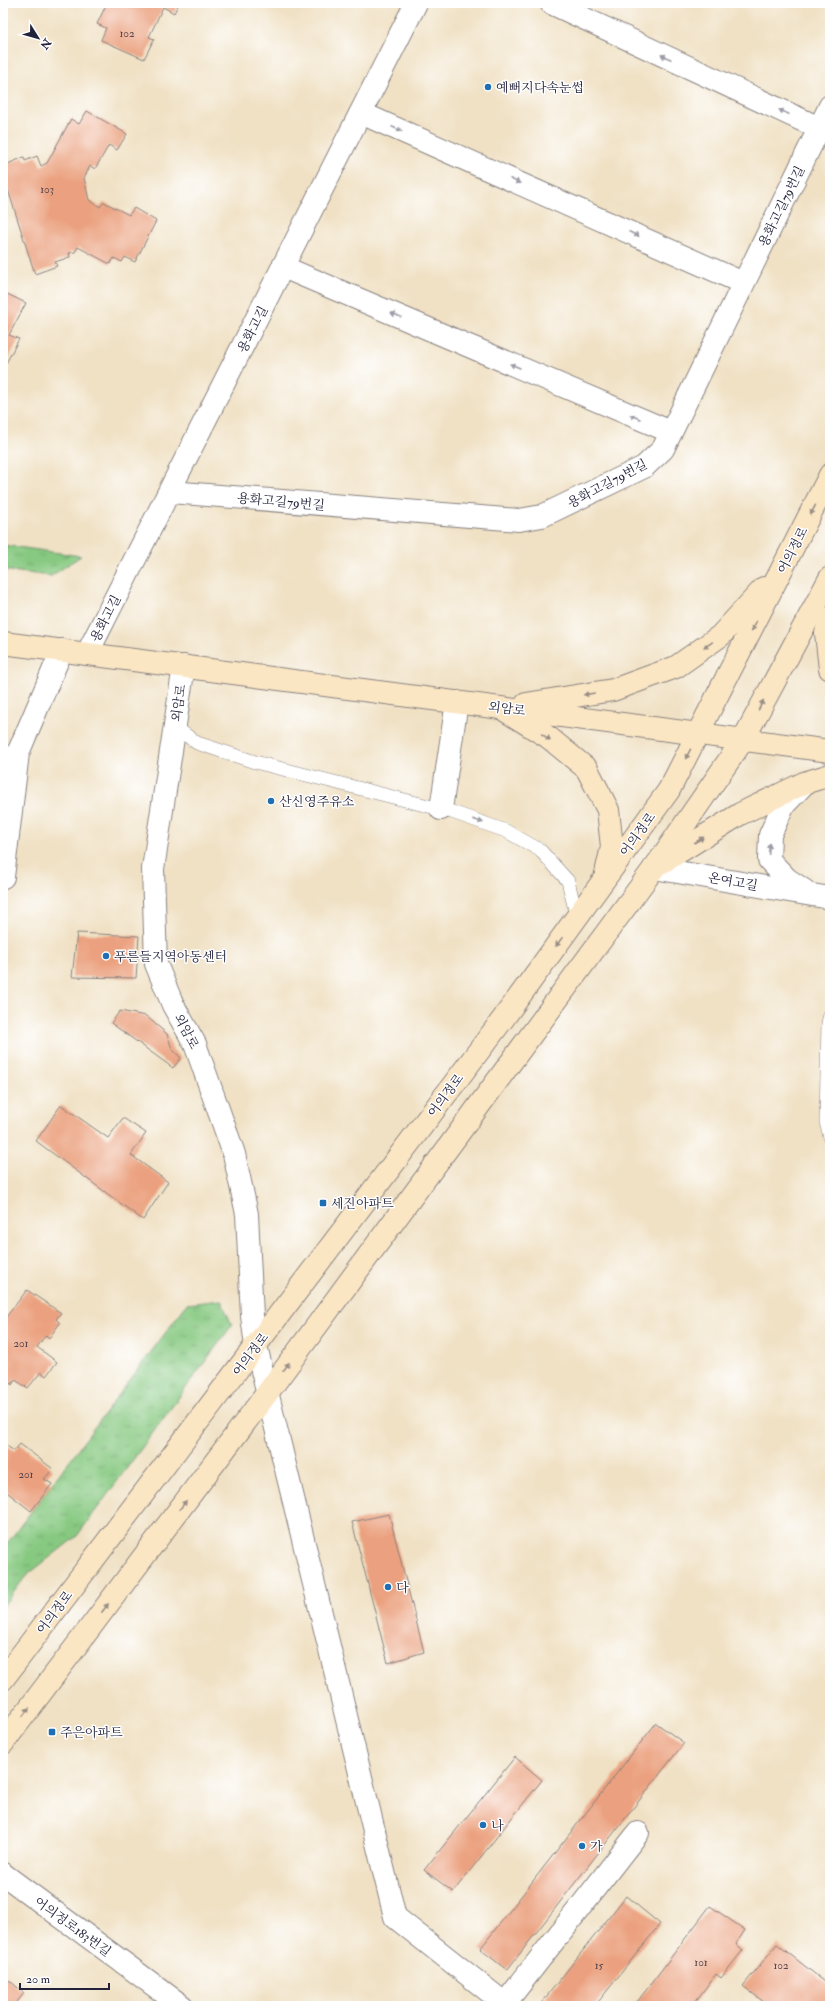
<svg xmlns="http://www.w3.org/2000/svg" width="833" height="2009" viewBox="0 0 833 2009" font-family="'IM FELL Double Pica','Noto Serif KR',serif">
  <defs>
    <pattern id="grass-tufts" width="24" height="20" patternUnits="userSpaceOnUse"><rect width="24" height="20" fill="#87c981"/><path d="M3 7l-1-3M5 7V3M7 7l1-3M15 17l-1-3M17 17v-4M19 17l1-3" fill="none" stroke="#74ac70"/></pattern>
  </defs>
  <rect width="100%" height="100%" fill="#fff"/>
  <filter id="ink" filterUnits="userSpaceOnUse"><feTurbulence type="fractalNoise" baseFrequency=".025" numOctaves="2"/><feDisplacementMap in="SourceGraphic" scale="8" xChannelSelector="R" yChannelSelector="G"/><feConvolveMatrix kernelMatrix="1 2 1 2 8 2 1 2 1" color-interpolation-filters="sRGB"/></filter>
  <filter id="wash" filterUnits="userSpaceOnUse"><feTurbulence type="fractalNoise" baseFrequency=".012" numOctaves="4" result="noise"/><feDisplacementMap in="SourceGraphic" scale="16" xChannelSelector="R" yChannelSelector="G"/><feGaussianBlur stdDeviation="0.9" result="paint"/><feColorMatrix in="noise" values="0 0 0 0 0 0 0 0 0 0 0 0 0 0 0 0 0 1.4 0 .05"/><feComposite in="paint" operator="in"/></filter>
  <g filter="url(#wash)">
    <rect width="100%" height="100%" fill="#f0e1c4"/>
    <g fill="url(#grass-tufts)" stroke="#54765e">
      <polygon points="3,545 81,556 51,576 3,570"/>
      <polygon points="221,1300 232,1325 77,1536 26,1576 3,1606 3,1549 187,1304"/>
    </g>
    <g id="blocks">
      <g fill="#eba17f">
        <polygon points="107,3 179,3 174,13 163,7 149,37 154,39 144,59 101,40 106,28 97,24"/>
        <polygon points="87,111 127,134 117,150 109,145 95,169 90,166 84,178 89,200 100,207 104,202 129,215 134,208 156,221 135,262 125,257 122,262 114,258 110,264 78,247 75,252 69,253 70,257 55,262 57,266 35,274 3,174 3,166 24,157 25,161 37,156 41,166 47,163 71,119 79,124"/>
        <polygon points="3,292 26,303 9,335 19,339 4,367"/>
        <polygon points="77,933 139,936 136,978 72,977"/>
        <polygon points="120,1011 146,1016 167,1034 172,1049 181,1058 173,1068 111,1023"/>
        <polygon points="61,1105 108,1138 123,1118 146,1133 131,1155 168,1182 143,1220 36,1141"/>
        <polygon points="27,1290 61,1313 56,1319 60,1323 49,1338 46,1335 37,1347 57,1362 46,1376 41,1372 28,1388 15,1380 12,1385 10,1383 3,1392 3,1321"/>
        <polygon points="3,1443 14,1451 20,1444 53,1469 44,1479 52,1484 31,1511 3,1489"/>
        <polygon points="389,1514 424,1652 388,1663 352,1522"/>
        <polygon points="656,1723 684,1743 507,1970 480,1949"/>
        <polygon points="515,1757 542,1780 453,1892 424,1870"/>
        <polygon points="626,1896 660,1924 595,2006 539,2006"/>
        <polygon points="710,1906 745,1930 736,1944 743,1950 721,1978 716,1974 692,2006 634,2006"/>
        <polygon points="777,1944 830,1986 830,2006 769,2006 743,1986"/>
        <polygon points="3,1975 24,1993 14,2006 3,2006"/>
      </g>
    </g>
  </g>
  <g filter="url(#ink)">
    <use href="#blocks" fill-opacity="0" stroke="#898280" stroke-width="1"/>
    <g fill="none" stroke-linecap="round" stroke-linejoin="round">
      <defs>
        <g id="service">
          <polyline points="175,727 197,743 255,762 452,812 506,831 540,850 568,881 577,918"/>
          <polyline points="830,1015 828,1023 826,1122 830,1137"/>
        </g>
        <g id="minor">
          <polyline points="551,3 819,128"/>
          <polyline points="361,113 743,283"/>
          <polyline points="283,267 671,432"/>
          <polyline points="170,492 519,520 542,516 644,467 663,449 830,106"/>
          <polyline points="184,666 153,869 156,964 173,1005 195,1044 234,1154 247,1214 252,1316 256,1346 395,1917 505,2004"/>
          <polyline points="804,784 783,806 770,835 769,860 787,879 805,891"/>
          <polyline points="441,809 457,702"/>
          <polyline points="654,868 830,898"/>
          <polyline points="3,877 18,753 62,650"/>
          <polyline points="3,1874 182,2006"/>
          <polyline points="503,2006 638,1833"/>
        </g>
        <polyline id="tertiary" points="87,654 416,3"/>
        <g id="secondary">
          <polyline points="830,618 826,633 830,669"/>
          <polyline points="3,643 830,751"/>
          <polyline points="526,704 613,690 676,667 720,636 764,588"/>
          <polyline points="506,711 548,737 587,769 608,810 612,847 606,873"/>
          <polyline points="663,862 740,814 804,783 830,775"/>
          <polyline points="3,1679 503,1019 669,790 830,475"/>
          <polyline points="3,1743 268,1392 660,860 743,740 830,578"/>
        </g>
      </defs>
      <use href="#service" stroke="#898280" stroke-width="14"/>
      <use href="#minor" stroke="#898280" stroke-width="24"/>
      <use href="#tertiary" stroke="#898280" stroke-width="24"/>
      <use href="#secondary" stroke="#898280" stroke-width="24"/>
      <use href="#service" stroke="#fff" stroke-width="13"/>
      <use href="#minor" stroke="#fff" stroke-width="22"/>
      <use href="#tertiary" stroke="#fff" stroke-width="22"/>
      <use href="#secondary" stroke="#fbe6c4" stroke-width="22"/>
    </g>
    <defs><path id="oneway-solid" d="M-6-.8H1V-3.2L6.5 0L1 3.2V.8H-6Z"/></defs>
    <g fill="#9c9ca7">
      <use href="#oneway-solid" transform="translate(666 57) rotate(-155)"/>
      <use href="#oneway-solid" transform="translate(784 112) rotate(-155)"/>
      <use href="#oneway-solid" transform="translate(397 129) rotate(24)"/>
      <use href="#oneway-solid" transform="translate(515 181) rotate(24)"/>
      <use href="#oneway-solid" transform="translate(634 234) rotate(24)"/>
      <use href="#oneway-solid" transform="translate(396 315) rotate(-157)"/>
      <use href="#oneway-solid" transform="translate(515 366) rotate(-157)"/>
      <use href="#oneway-solid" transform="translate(635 417) rotate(-157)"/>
      <use href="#oneway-solid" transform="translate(478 821) rotate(19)"/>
      <use href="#oneway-solid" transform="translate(769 849) rotate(-86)"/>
    </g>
    <g fill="#998e86">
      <use href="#oneway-solid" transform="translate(813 510) rotate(117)"/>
      <use href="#oneway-solid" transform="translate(754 626) rotate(117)"/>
      <use href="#oneway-solid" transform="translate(708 645) rotate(145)"/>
      <use href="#oneway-solid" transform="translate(589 694) rotate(171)"/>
      <use href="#oneway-solid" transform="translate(761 705) rotate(-62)"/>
      <use href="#oneway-solid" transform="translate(546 737) rotate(35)"/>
      <use href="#oneway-solid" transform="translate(688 754) rotate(118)"/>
      <use href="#oneway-solid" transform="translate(699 840) rotate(-32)"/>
      <use href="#oneway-solid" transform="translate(559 942) rotate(126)"/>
      <use href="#oneway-solid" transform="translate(286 1367) rotate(-54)"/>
      <use href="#oneway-solid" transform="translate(183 1505) rotate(-53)"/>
      <use href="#oneway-solid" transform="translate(105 1608) rotate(-53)"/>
      <use href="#oneway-solid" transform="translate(26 1712) rotate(-53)"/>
    </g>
  </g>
  <g fill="#1f6fb2" stroke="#fff" stroke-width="1.5">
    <circle cx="488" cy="87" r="4"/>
    <circle cx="271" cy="801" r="4"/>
    <circle cx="106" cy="956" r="4"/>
    <rect x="319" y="1199" width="8" height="8" rx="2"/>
    <circle cx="388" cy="1587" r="4"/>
    <rect x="48" y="1728" width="8" height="8" rx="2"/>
    <circle cx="483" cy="1825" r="4"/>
    <circle cx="582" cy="1846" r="4"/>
  </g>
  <g text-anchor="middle" stroke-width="3" stroke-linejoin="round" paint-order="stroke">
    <g font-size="11" fill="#54424c">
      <text x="127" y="37">102</text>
      <text x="47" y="193">103</text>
      <text x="21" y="1347">201</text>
      <text x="26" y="1478">201</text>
      <text x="701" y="1966">101</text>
      <text x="599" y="1969">15</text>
      <text x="781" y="1969">102</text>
    </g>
    <g font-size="13" fill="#22223b" stroke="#fff" text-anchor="start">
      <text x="496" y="92">예뻐지다속눈썹</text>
      <text x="279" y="806">산신영주유소</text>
      <text x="114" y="961">푸른들지역아동센터</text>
      <text x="331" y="1208">세진아파트</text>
      <text x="396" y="1592">다</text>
      <text x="60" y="1737">주은아파트</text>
      <text x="491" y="1830">나</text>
      <text x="590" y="1851">가</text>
    </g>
    <g font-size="13" fill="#22223b" stroke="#fff">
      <text transform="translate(781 206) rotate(-64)" y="5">용화고길79번길</text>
      <text transform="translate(252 329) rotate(-63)" y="5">용화고길</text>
      <text transform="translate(607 483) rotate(-28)" y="5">용화고길79번길</text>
      <text transform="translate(281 501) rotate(5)" y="5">용화고길79번길</text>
      <text transform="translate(792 550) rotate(-63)" y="5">어의정로</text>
      <text transform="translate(105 618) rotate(-63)" y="5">용화고길</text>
      <text transform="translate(178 703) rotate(-82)" y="5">외암로</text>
      <text transform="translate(507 708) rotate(7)" y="5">외암로</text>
      <text transform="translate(637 834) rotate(-54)" y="5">어의정로</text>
      <text transform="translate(733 881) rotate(10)" y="5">온여고길</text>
      <text transform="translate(187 1031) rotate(62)" y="5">외암로</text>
      <text transform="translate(445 1095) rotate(-53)" y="5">어의정로</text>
      <text transform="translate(250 1354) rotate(-53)" y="5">어의정로</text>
      <text transform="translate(54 1612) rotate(-53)" y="5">어의정로</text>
      <text transform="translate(73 1926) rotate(36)" y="5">어의정로183번길</text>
    </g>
  </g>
  <rect width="833" height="2009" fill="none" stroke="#fff" stroke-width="16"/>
  <g transform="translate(38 38) rotate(127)" stroke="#ffffff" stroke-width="3" paint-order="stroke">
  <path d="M0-3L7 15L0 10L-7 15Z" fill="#22223b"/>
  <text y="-6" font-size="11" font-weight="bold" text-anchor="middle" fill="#22223b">N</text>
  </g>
  <path d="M20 1983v6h89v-6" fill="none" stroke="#22223b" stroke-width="2"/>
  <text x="26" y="1983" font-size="12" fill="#22223b" stroke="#ffffff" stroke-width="3" paint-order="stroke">20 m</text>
</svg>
